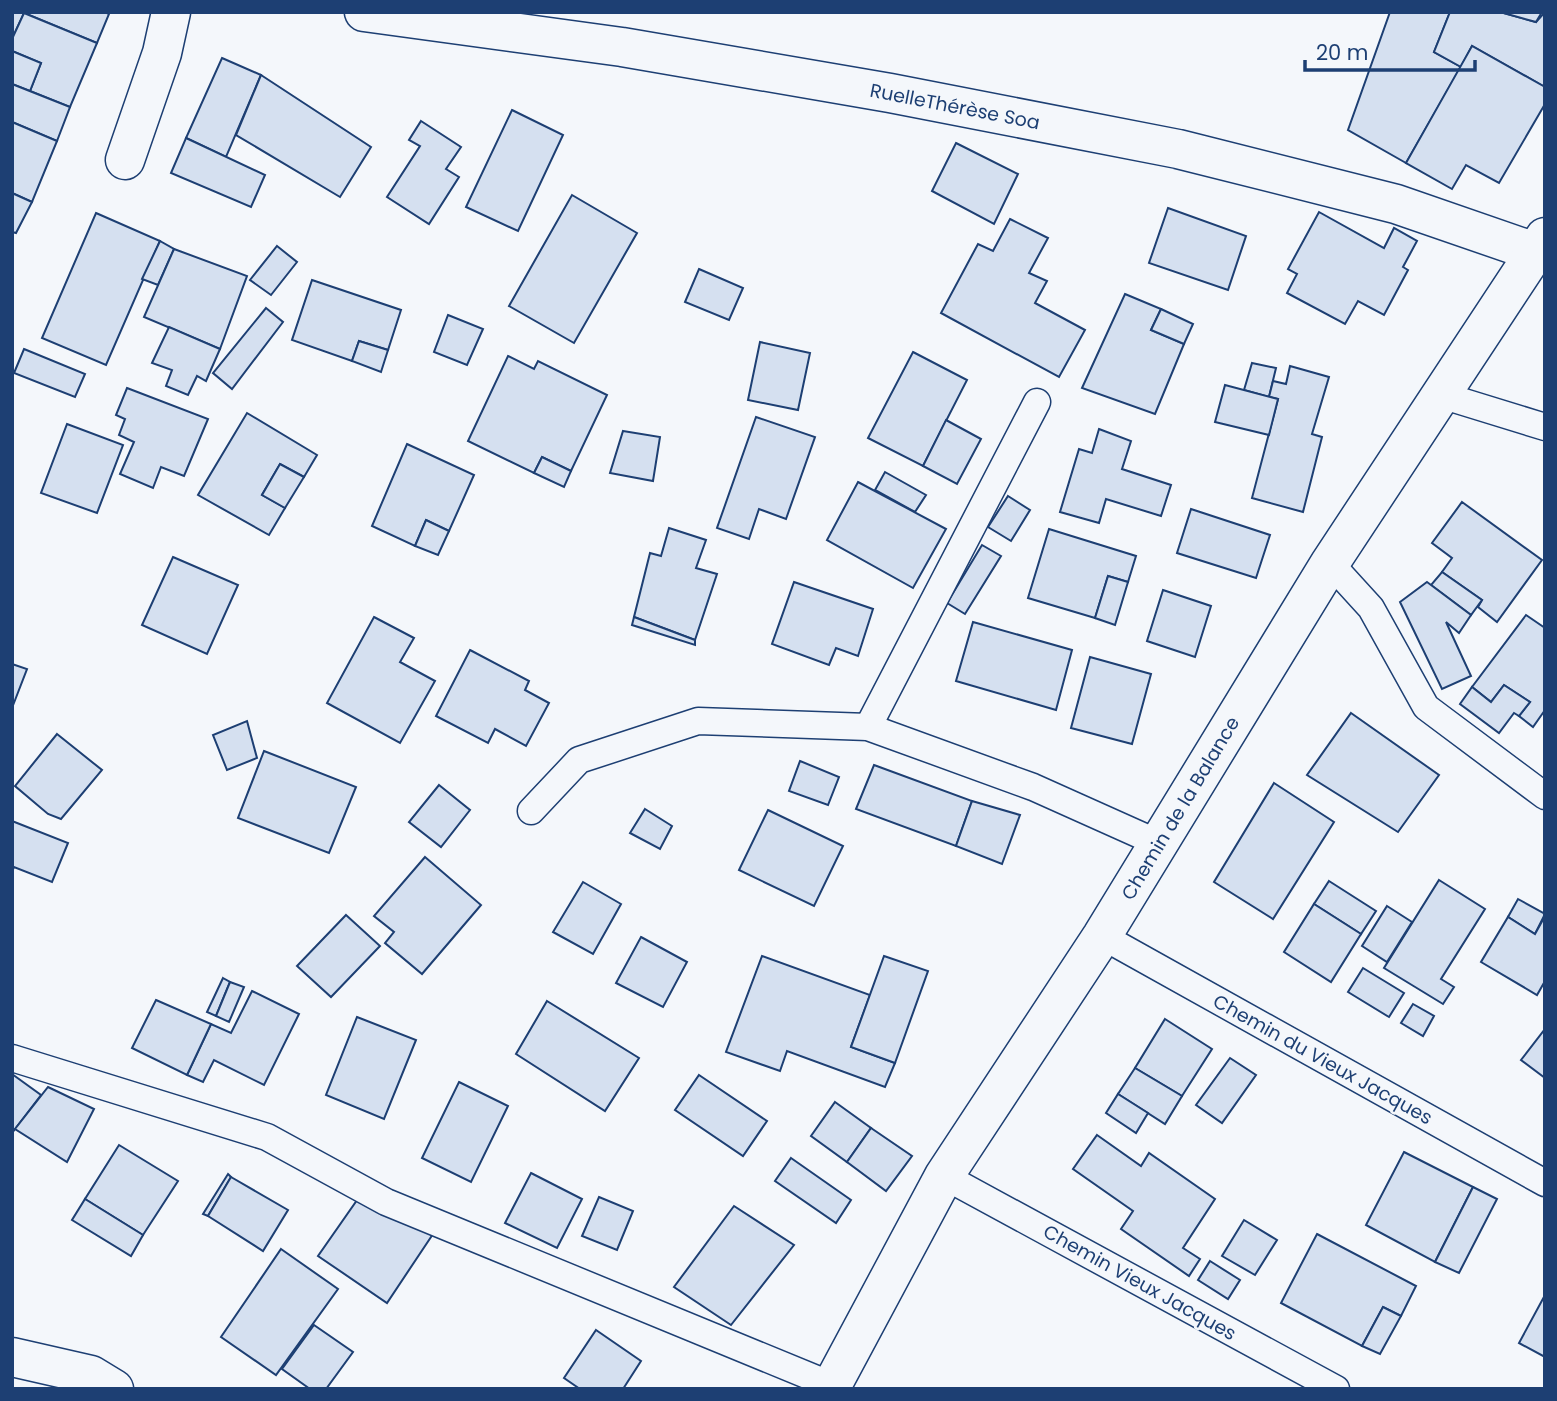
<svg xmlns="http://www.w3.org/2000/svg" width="1557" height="1401" viewBox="0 0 1557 1401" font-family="Poppins,sans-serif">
  <rect width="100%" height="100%" fill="#f4f7fb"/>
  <g fill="#d5e0f0" stroke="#1d3f73" stroke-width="2">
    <polygon points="12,12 24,13 12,39"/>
    <polygon points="105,12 109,14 97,43 24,13"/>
    <polygon points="1390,12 1450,12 1434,52 1461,67 1406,163 1348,130"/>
    <polygon points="1450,12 1500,12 1536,22 1545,12 1545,87 1472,46 1461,67 1434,52"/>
    <polygon points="1500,12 1542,12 1536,22"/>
    <polygon points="24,13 97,43 70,107 30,91 41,63 12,51 12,39"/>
    <polygon points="1472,46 1545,87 1545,104 1499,183 1466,165 1452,189 1406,163"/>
    <polygon points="12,51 41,63 30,91 12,84"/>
    <polygon points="222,58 261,75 226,157 186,138"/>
    <polygon points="261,75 371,147 340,197 236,135"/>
    <polygon points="12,84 70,107 57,141 12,122"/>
    <polygon points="512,110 563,135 518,231 466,207"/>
    <polygon points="421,121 461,147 446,169 459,177 429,224 387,197 420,146 409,140"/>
    <polygon points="12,122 57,141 32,202 12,193"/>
    <polygon points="186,138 265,175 251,207 171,173"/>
    <polygon points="956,143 1018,174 994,224 932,191"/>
    <polygon points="12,193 32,202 16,233 12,232"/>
    <polygon points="572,195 637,233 574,343 509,306"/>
    <polygon points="1168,208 1246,236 1228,290 1149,263"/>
    <polygon points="1319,212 1384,248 1394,228 1417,241 1403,267 1408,270 1384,315 1358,301 1345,324 1287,293 1297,274 1288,269"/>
    <polygon points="96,213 160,241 106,365 42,338"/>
    <polygon points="1010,219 1048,238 1029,273 1047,281 1035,303 1085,330 1059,377 941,313 978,244 993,251"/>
    <polygon points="160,241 174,249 158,285 142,279"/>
    <polygon points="277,246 297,262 271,295 250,280"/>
    <polygon points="174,249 247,276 220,349 144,317"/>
    <polygon points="699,269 743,288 729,320 685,302"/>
    <polygon points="312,280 401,310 388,350 359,341 352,361 292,340"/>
    <polygon points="1125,294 1161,309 1151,330 1184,344 1155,414 1082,388"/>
    <polygon points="266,308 283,322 232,389 213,373"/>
    <polygon points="1161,309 1193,324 1184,344 1151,330"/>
    <polygon points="448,315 483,329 467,365 434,352"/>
    <polygon points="169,327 220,349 206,381 197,376 188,395 166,386 172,370 152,363"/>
    <polygon points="359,341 388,350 381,372 352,361"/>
    <polygon points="760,342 810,353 798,410 748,400"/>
    <polygon points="24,349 85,374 75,397 14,373"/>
    <polygon points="913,352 967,380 923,466 868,438"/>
    <polygon points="508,356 534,369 538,361 607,395 571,471 542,457 534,473 468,441"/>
    <polygon points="1252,363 1276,368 1269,397 1244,390"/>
    <polygon points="1290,366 1329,377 1312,434 1322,437 1303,512 1252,498 1278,399 1269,397 1273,381 1286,384"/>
    <polygon points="1225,385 1278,399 1269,435 1215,422"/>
    <polygon points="127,388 208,419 184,476 161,467 153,488 120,474 134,442 119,435 125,419 116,415"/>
    <polygon points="247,413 317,455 304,477 280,464 262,495 285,508 269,535 198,495"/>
    <polygon points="756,417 815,437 786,519 759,509 749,539 717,528"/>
    <polygon points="946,420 981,439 957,484 923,466"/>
    <polygon points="67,424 123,445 97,513 41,493"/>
    <polygon points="1099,429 1131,441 1122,469 1171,485 1161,516 1106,499 1099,523 1060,512 1079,449 1092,453"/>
    <polygon points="623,431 660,437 653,481 610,473"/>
    <polygon points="407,444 474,475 449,531 426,520 415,546 372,526"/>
    <polygon points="542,457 571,471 564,487 534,473"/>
    <polygon points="280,464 304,477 285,508 262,495"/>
    <polygon points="885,472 926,495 915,512 875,490"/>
    <polygon points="858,482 946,529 913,588 827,540"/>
    <polygon points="1008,496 1030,510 1011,541 988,527"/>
    <polygon points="1462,502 1542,560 1497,622 1478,607 1482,600 1442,572 1452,558 1432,543"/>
    <polygon points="1191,509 1270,535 1256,578 1177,553"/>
    <polygon points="426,520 449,531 438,555 415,546"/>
    <polygon points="669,528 706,540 696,568 717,574 695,640 634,617 650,553 661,556"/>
    <polygon points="1049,529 1136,556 1128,582 1108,576 1095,618 1028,598"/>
    <polygon points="982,545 1001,556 965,614 947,603"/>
    <polygon points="173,557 238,585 207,654 142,625"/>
    <polygon points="1442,572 1482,600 1471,615 1431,585"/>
    <polygon points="1108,576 1128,582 1115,625 1095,618"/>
    <polygon points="794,582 873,609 858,656 836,648 829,665 772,644"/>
    <polygon points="1427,582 1471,615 1459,633 1446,622 1471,676 1442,689 1400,602"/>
    <polygon points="1163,590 1211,606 1195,657 1147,641"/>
    <polygon points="1526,615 1545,628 1545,710 1533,727 1519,716 1530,702 1504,685 1491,702 1472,687"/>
    <polygon points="374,617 414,638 400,662 435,681 400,743 327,703"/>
    <polygon points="634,617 695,640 695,645 632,625"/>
    <polygon points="973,622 1072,650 1056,710 956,681"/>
    <polygon points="470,650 529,681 525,690 549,703 526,746 495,729 488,743 436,716"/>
    <polygon points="1090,657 1151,674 1132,744 1071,728"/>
    <polygon points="12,664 27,669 12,708"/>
    <polygon points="1504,685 1530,702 1519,716 1514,713 1499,733 1460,704 1472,687 1491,702"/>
    <polygon points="1351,713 1439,775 1398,832 1307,775"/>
    <polygon points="247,721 257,758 227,770 213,735"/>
    <polygon points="57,734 102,770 61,819 48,814 15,786"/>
    <polygon points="264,751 356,787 329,853 238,818"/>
    <polygon points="800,761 839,777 828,805 789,791"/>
    <polygon points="874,765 972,801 956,846 856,809"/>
    <polygon points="1274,783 1334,822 1273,919 1214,882"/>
    <polygon points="439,785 470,810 441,847 409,822"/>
    <polygon points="972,801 1020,815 1002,864 956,846"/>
    <polygon points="645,809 672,826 660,849 630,833"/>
    <polygon points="768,810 843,846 814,906 739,870"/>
    <polygon points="12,821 68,843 52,882 14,867 12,872"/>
    <polygon points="425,857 481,905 422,974 385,943 394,932 374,916"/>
    <polygon points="1439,880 1485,909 1441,979 1454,987 1443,1004 1384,968"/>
    <polygon points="1329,881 1376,911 1361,934 1314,904"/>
    <polygon points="583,882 621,904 593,954 553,932"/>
    <polygon points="1518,899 1545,914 1535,934 1508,917"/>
    <polygon points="1314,904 1361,934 1331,982 1284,952"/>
    <polygon points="1387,906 1412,922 1387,962 1362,946"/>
    <polygon points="346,915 380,946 331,997 297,966"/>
    <polygon points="1545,916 1545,981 1537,995 1481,962 1508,917 1535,934"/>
    <polygon points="641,937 687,962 663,1007 616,983"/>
    <polygon points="762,956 870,995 851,1047 895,1063 885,1087 787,1051 780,1071 726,1052"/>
    <polygon points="884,956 928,971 895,1063 851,1047"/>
    <polygon points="1363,968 1404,993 1389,1017 1348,992"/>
    <polygon points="223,978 230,982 216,1016 207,1012"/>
    <polygon points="230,982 244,987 229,1022 216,1016"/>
    <polygon points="252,991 299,1014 264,1085 214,1060 203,1082 187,1075 211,1024 231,1033"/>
    <polygon points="156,1000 211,1024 187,1075 132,1048"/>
    <polygon points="547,1001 639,1058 605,1111 516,1054"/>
    <polygon points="1413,1004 1434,1016 1423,1036 1401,1023"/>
    <polygon points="357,1017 416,1040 384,1119 326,1095"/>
    <polygon points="1165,1019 1212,1049 1182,1096 1135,1068"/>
    <polygon points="1545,1029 1545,1078 1521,1060"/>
    <polygon points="1230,1058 1256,1075 1222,1123 1196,1105"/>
    <polygon points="1135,1068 1182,1096 1165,1124 1118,1094"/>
    <polygon points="12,1074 41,1095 12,1133"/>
    <polygon points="699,1075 767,1121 743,1156 675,1110"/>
    <polygon points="459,1082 508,1106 471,1182 422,1158"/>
    <polygon points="48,1087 94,1109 67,1162 15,1129"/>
    <polygon points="1118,1094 1148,1113 1136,1133 1106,1113"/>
    <polygon points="835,1102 871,1128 847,1162 811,1136"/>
    <polygon points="871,1128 912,1156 886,1191 847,1162"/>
    <polygon points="1097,1135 1141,1166 1149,1153 1215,1199 1183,1248 1200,1259 1189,1276 1121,1229 1133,1211 1073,1169"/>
    <polygon points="119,1145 178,1181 143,1235 85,1199"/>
    <polygon points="1404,1152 1473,1187 1435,1262 1366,1225"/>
    <polygon points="791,1158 851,1200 836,1223 775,1181"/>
    <polygon points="531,1173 582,1199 557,1248 505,1223"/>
    <polygon points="228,1174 231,1177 208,1216 203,1214"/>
    <polygon points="231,1177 288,1210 263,1251 208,1216"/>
    <polygon points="1473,1187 1497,1199 1459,1273 1435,1262"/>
    <polygon points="362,1193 439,1225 387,1303 318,1256"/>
    <polygon points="599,1197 633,1211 617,1250 582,1236"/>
    <polygon points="85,1199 143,1235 131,1256 72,1220"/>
    <polygon points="734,1206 794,1245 731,1325 674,1287"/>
    <polygon points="1244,1220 1277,1240 1255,1275 1222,1256"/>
    <polygon points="1317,1234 1416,1286 1401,1316 1383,1307 1362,1346 1281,1303"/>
    <polygon points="281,1249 338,1289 276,1375 221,1337"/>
    <polygon points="1210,1261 1240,1280 1228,1299 1198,1280"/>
    <polygon points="1545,1295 1545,1357 1519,1343"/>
    <polygon points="1383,1307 1401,1316 1380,1354 1362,1346"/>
    <polygon points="314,1325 353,1352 326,1389 310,1389 282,1369"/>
    <polygon points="596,1330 641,1361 623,1389 580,1389 564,1378"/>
  </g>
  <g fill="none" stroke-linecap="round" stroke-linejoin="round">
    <defs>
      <g id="lane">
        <polyline points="1441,395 1545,427"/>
        <polyline points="1330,563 1371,608 1426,707 1545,796"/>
        <polyline points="868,727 1037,402"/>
        <polyline points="531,811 579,760 698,721 868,727 1033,787 1158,843"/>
        <polyline points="1102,936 1545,1183"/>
        <polyline points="12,1058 267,1137 386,1202 831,1385"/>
        <polyline points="944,1176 1336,1389"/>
      </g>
      <g id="street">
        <polyline points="364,12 622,47 890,93 1178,149 1396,204 1535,252"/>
        <polyline points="125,160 162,53 171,12"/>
        <polyline points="12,1357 91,1375 114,1389"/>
      </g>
      <polyline id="secondary" points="830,1389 944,1176 1102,936 1330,563 1545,237"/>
    </defs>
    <use href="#lane" stroke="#1d3f73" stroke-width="29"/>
    <use href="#street" stroke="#1d3f73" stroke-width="41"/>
    <use href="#secondary" stroke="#1d3f73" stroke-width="41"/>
    <use href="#lane" stroke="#f4f7fb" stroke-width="26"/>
    <use href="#street" stroke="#f4f7fb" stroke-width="38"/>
    <use href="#secondary" stroke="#f4f7fb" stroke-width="38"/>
  </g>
  <g text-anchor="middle" stroke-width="5" stroke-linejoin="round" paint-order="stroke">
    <g font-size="19" fill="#1d3f73" stroke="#f4f7fb">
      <text transform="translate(955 106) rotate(11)" y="7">RuelleThérèse Soa</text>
      <text transform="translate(1180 808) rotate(-59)" y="7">Chemin de la Balance</text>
      <text transform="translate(1323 1059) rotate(29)" y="7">Chemin du Vieux Jacques</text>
      <text transform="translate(1140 1282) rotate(29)" y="7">Chemin Vieux Jacques</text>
    </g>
  </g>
  <rect width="1557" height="1401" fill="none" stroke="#1d3f73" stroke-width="28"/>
  <path d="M1305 60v10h170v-10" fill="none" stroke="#1d3f73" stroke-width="3.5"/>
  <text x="1316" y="60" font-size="21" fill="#1d3f73" stroke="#f4f7fb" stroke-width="5" paint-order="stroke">20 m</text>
</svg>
